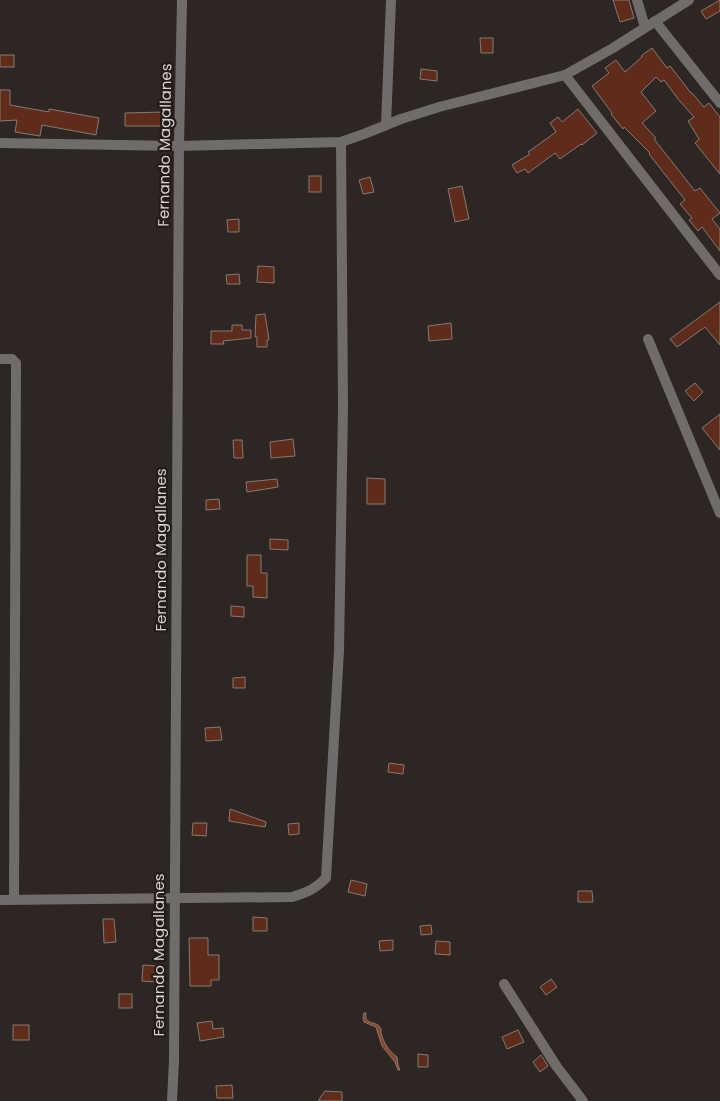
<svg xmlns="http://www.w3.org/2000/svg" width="720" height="1101" viewBox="0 0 720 1101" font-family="Poppins,sans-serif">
  <rect width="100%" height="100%" fill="#2e2623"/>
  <path fill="#7e4936" stroke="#9a7365" d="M364,1013H366C364,1027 377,1019 381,1029C381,1030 381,1032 381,1033C384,1044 389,1051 397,1057L398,1065L400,1070H398L395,1062L382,1046L376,1027L364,1022L363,1018Z"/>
  <g fill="#5f2c1b" stroke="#847a77">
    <polygon points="613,0 629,0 634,18 620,22"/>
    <polygon points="720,0 720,11 706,19 701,11"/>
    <polygon points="480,38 493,38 493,53 481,53"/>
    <polygon points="652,48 667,68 670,66 691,93 692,93 704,107 709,103 720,117 720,174 695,143 699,139 688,121 694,117 678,99 664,80 661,82 656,77 641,92 656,111 642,123 656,138 654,139 695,191 700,188 720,213 712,219 720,229 720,251 702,227 698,231 689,220 692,218 680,204 685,200 649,154 650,153 624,127 623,129 611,114 612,113 592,86 609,73 605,68 616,60 625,72 642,57 641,56"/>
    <rect x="0" y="55" width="14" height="12"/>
    <polygon points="421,69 437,71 437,81 420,79"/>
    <polygon points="0,90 10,90 10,105 49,112 49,109 99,118 96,135 42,125 40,136 15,132 17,120 0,121"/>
    <polygon points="578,109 597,133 582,145 581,144 560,159 555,153 528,173 525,169 517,173 512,165 530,154 528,152 556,132 550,123 558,117 562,122"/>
    <polygon points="164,112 164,126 125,126 125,113"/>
    <rect x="309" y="176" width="12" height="16"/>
    <polygon points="370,177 374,192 363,194 359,180"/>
    <polygon points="462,186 469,219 455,222 448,189"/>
    <polygon points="239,219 239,232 228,232 227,220"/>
    <polygon points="258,266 274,267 274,283 257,282"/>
    <polygon points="239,274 240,284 227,284 226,275"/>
    <polygon points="720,302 720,345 705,327 677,347 670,339"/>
    <polygon points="265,314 269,340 267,340 267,347 257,347 257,337 255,337 256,315"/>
    <polygon points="451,323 452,339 429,341 428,326"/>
    <polygon points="232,325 242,325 242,330 251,330 251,338 223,341 224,344 211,344 211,331 232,331"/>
    <polygon points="695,383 703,392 694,401 685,391"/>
    <polygon points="720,414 720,450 702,428"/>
    <polygon points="293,439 295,456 271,458 270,442"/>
    <polygon points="233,440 242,440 243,458 234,458"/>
    <polygon points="367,478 385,479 385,504 367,504"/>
    <polygon points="277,479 278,487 247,492 246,482"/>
    <polygon points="219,499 220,509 206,510 206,500"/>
    <polygon points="270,539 288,540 288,550 270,549"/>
    <polygon points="247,555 261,555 261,573 267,573 267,598 253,597 253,586 247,586"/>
    <polygon points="231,606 244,607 244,617 231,616"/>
    <polygon points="245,677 245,688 233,688 233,678"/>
    <polygon points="220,727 222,740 206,741 205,728"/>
    <polygon points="389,763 404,765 403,774 388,772"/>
    <polygon points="230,809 266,822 265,827 229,821"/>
    <polygon points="193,823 207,823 206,836 192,835"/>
    <polygon points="299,823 299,834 289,835 288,824"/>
    <polygon points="351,880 367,884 365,896 348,892"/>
    <polygon points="578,891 592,891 593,902 578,902"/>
    <polygon points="253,917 267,918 267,931 253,931"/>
    <polygon points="103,919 114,919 116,942 104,943"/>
    <polygon points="431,925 432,934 421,935 420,926"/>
    <polygon points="189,938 208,938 208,955 219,955 219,980 211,980 211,986 190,986"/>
    <polygon points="393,940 393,950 380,951 379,941"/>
    <polygon points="436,941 450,942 450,955 435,954"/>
    <polygon points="143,965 157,966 156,982 142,981"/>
    <polygon points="551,979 557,987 546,995 540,987"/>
    <rect x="119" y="994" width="13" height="14"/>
    <polygon points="212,1021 213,1029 223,1028 224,1037 200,1041 197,1023"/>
    <rect x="13" y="1025" width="16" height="15"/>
    <polygon points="518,1030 524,1042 507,1049 502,1037"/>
    <polygon points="418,1054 428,1055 428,1067 418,1067"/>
    <polygon points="541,1055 548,1066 540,1072 533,1062"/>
    <polygon points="232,1085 233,1098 217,1098 216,1086"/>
    <polygon points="325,1091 342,1092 342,1101 318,1101"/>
  </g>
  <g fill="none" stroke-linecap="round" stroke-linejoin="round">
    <g stroke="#706c6b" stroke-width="10">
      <polyline points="637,0 645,27"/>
      <polyline points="655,21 720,103"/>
      <polyline points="565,75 720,275"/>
      <polyline points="386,125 391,0"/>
      <polyline points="0,143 179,146 341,142 364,134 401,119 439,107 565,75 613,48 689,0"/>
      <polyline points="648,339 720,513"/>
      <polyline points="0,359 12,359 16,363 14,900"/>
      <path d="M0,900L292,897C307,892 314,890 326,878L339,651L343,407L341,142"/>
      <polyline points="504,984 557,1067 583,1101"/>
      <polyline points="172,1101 174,1060 179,146 182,0"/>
    </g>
  </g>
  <g text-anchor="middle" stroke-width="4.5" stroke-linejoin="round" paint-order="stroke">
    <g font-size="15" fill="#dad4d2" stroke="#241c19">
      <text transform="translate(165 145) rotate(-89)" y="5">Fernando Magallanes</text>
      <text transform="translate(161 550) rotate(-90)" y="5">Fernando Magallanes</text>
      <text transform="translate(159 955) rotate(-90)" y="5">Fernando Magallanes</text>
    </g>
  </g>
</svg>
